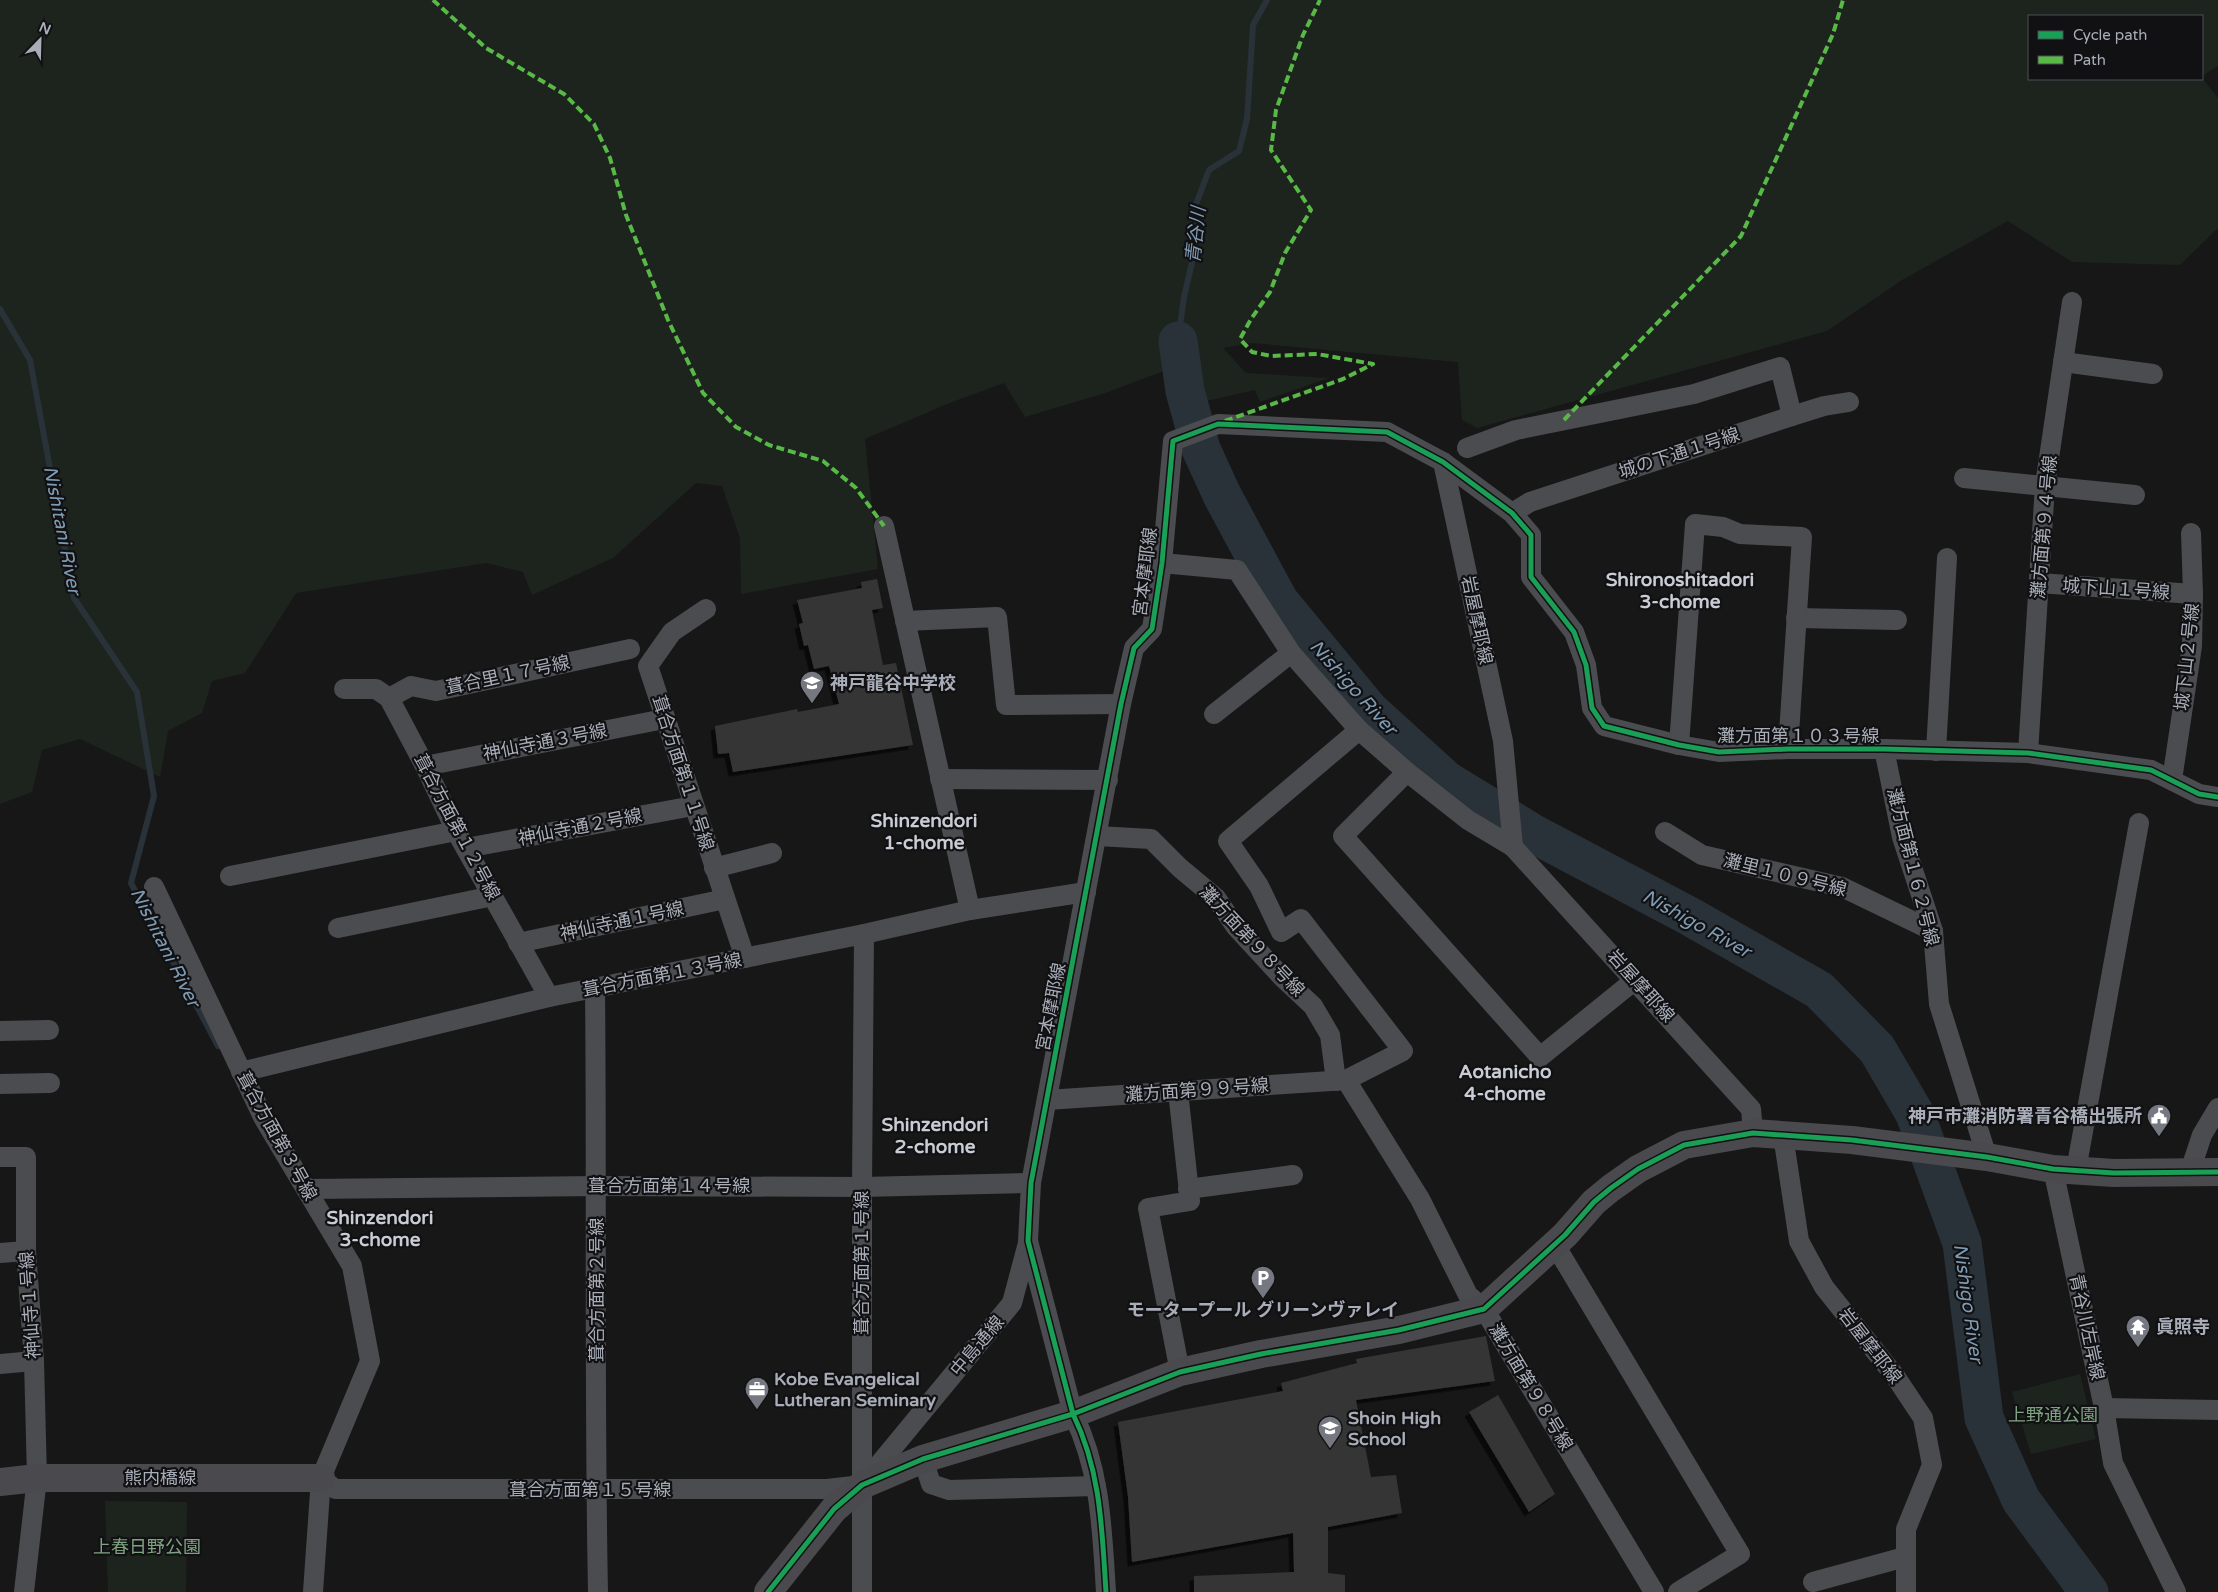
<svg xmlns="http://www.w3.org/2000/svg" width="2218" height="1592" viewBox="0 0 2218 1592" font-family="'Varela Round','Noto Sans JP',sans-serif">
  <defs>
    <filter id="shadow"><feDropShadow dx="-4.5" dy="4.5" stdDeviation="0" flood-color="#0009"/></filter>
  </defs>
  <rect width="100%" height="100%" fill="#171717"/>
  <g fill="#1d241e">
    <polygon points="0,0 2218,0 2218,66 2202,76 2202,16 2029,16 2029,79 2202,78 2218,98 2218,228 2180,265 2072,262 2008,221 1902,280 1827,331 1477,428 1462,420 1458,362 1252,343 1223,348 1246,373 1329,378 1260,402 1255,390 1202,402 1169,369 1105,393 1025,417 1004,383 952,402 865,439 878,569 741,594 740,538 722,486 696,483 613,558 532,595 523,572 486,563 296,593 245,673 212,681 202,713 168,731 160,777 80,739 42,750 32,792 0,804"/>
    <polygon points="2080,1374 2096,1439 2031,1454 2012,1392"/>
    <polygon points="105,1501 187,1502 186,1592 108,1592"/>
  </g>
  <g fill="none" stroke-linecap="round" stroke-linejoin="round">
    <g stroke="#2a3239" stroke-width="6">
      <polyline points="0,309 30,360 74,598 137,692 154,796 131,883 218,1046"/>
      <polyline points="1178,341 1184,297 1195,249 1193,212 1209,170 1239,151 1247,119 1253,25 1267,0"/>
    </g>
    <polyline stroke="#2a3239" stroke-width="39" points="1178,341 1185,391 1201,449 1222,495 1279,601 1369,710 1446,780 1534,834 1689,916 1819,990 1877,1049 1915,1114 1962,1243 1984,1418 2021,1500 2089,1592"/>
  </g>
  <g fill="#353536" filter="url(#shadow)">
    <polygon points="877,579 883,608 872,610 883,665 896,663 913,745 733,772 729,753 718,754 715,726 797,709 798,712 839,704 829,666 814,669 808,645 804,646 799,624 803,623 797,600 862,588 861,582"/>
    <polygon points="1486,1336 1495,1381 1356,1400 1371,1477 1396,1475 1402,1513 1328,1527 1328,1573 1345,1575 1345,1592 1194,1592 1194,1576 1294,1572 1293,1533 1132,1562 1128,1497 1118,1422 1283,1391 1281,1383 1357,1363 1356,1359"/>
    <polygon points="1498,1395 1555,1494 1529,1512 1469,1412"/>
  </g>
  <g fill="none" stroke-linecap="round" stroke-linejoin="round">
    <g stroke="#4b4c50" stroke-width="20">
      <polyline points="2063,362 2153,374"/>
      <polyline points="1467,448 1516,430 1694,394 1780,367 1792,416"/>
      <polyline points="1443,462 1503,741 1513,847"/>
      <polyline points="1964,478 2135,495"/>
      <polyline points="1512,513 1530,502 1792,416 1824,406 1849,402"/>
      <polyline points="884,526 970,910"/>
      <polyline points="1162,563 1237,570 1291,653 1359,730 1407,772 1468,820 1513,847 1751,1109 1753,1133"/>
      <polyline points="2039,583 2193,594"/>
      <polyline points="706,609 672,632 648,666 745,958"/>
      <polyline points="1796,618 1897,620"/>
      <polyline points="905,621 997,617 1006,705 1121,704"/>
      <polyline points="344,689 376,689 389,698 425,766 456,831 549,997"/>
      <polyline points="389,698 411,686 436,691 630,649"/>
      <polyline points="1214,714 1291,653"/>
      <polyline points="1679,745 1695,524 1723,527 1740,534 1802,537 1788,749"/>
      <polyline points="1884,749 1902,837 1933,931 1939,1004 1987,1157"/>
      <polyline points="1936,751 1947,558"/>
      <polyline points="2028,753 2045,485 2072,302"/>
      <polyline points="425,766 664,719"/>
      <polyline points="1407,772 1343,836 1540,1057 1635,980"/>
      <polyline points="940,779 1108,780"/>
      <polyline points="2172,780 2192,646 2193,594 2191,533"/>
      <polyline points="1665,832 1702,855 1842,887 1933,931"/>
      <polyline points="1097,836 1151,839 1180,868 1216,898 1236,927 1283,978 1313,1006 1330,1035 1336,1081"/>
      <polyline points="466,848 693,806"/>
      <polyline points="714,868 772,853"/>
      <polyline points="230,876 456,831"/>
      <polyline points="154,887 263,1117 352,1266 370,1361 321,1478 313,1592"/>
      <polyline points="338,928 493,896"/>
      <polyline points="518,943 725,899"/>
      <path d="M595,989C597,1190 594,1391 598,1592"/>
      <polyline points="0,1031 49,1030"/>
      <polyline points="241,1072 549,997 864,934 970,910 1086,892"/>
      <polyline points="1346,1080 1420,1199 1468,1295 1484,1309 1654,1592"/>
      <polyline points="0,1084 50,1083"/>
      <polyline points="1178,1091 1190,1201 1148,1208 1180,1372"/>
      <polyline points="1047,1100 1346,1080 1403,1051 1301,919 1281,932 1259,886 1228,841 1359,730"/>
      <polyline points="1783,1135 1799,1241 1824,1287 1895,1376 1923,1418 1932,1465 1906,1529 1906,1592"/>
      <polyline points="0,1157 26,1157 26,1251 34,1361 37,1478 24,1592"/>
      <polyline points="2078,1159 2139,823"/>
      <polyline points="2053,1169 2104,1408 2113,1463 2176,1592"/>
      <polyline points="2189,1174 2202,1135 2218,1108"/>
      <polyline points="307,1189 597,1186 862,1187 1031,1183"/>
      <polyline points="1188,1189 1293,1175"/>
      <polyline points="1555,1245 1740,1554 1678,1592"/>
      <polyline points="0,1253 26,1251"/>
      <polyline points="0,1364 34,1361"/>
      <polyline points="2104,1408 2218,1410"/>
      <polyline points="923,1459 931,1484 949,1490 1096,1486"/>
      <polyline points="321,1478 335,1489 827,1489 862,1485 1012,1303 1028,1243"/>
      <polyline points="1813,1582 1905,1557"/>
      <polyline points="862,1592 862,1187 864,934"/>
      <path d="M1106,1592C1102,1530 1101,1471 1073,1414L1028,1241L1031,1183L1121,704L1134,648L1152,629L1162,563L1173,441L1218,424L1387,432L1443,462L1512,513L1531,535V577L1574,632L1586,665L1592,708L1604,726L1679,745L1719,752L1788,749H1884L2028,753L2151,770L2199,794L2218,797"/>
    </g>
    <g stroke="#4a4a4e" stroke-width="28">
      <polyline points="0,1482 37,1478 321,1478"/>
      <polyline points="768,1592 834,1509 862,1485 923,1459 1073,1414 1180,1372 1261,1354 1399,1330 1484,1309 1565,1235 1594,1202 1611,1188 1638,1169 1684,1145 1753,1133 1852,1140 1987,1157 2053,1169 2114,1173 2218,1172"/>
    </g>
    <g stroke="#58b947" stroke-width="4" stroke-dasharray="8 4" stroke-linecap="butt">
      <polyline points="433,0 486,48 564,94 594,124 610,158 626,215 668,320 703,393 736,427 769,445 823,461 856,488 884,526"/>
      <polyline points="1564,420 1741,236 1833,34 1843,0"/>
      <polyline points="1225,421 1343,379 1373,364 1317,354 1271,356 1252,352 1240,339 1251,319 1270,292 1285,253 1311,210 1271,150 1276,110 1303,35 1320,0"/>
    </g>
    <defs>
      <g id="cycleway">
        <polyline points="768,1592 834,1509 862,1485 923,1459 1073,1414 1180,1372 1261,1354 1399,1330 1484,1309 1565,1235 1594,1202 1611,1188 1638,1169 1684,1145 1753,1133 1852,1140 1987,1157 2053,1169 2114,1173 2218,1172"/>
        <path d="M1106,1592C1102,1530 1101,1471 1073,1414L1028,1241L1031,1183L1121,704L1134,648L1152,629L1162,563L1173,441L1218,424L1387,432L1443,462L1512,513L1531,535V577L1574,632L1586,665L1592,708L1604,726L1679,745L1719,752L1788,749H1884L2028,753L2151,770L2199,794L2218,797"/>
      </g>
    </defs>
    <use href="#cycleway" stroke="#111113" stroke-width="8"/>
    <use href="#cycleway" stroke="#1a9f57" stroke-width="5"/>
  </g>
  <defs>
    <symbol id="school-pin" viewBox="-11 -11 22 30"><path d="M0 17L-7.5 6A9.5 9.5 0 1 1 7.5 6Z" fill="#757880" stroke="#111113"/><path d="M0-5L7-2L0 1L-7-2ZM-4 1L0 2.5L4 1V4Q0 6-4 4Z" fill="#fff"/></symbol>
    <symbol id="civic-pin" viewBox="-11 -11 22 30"><path d="M0 17L-7.5 6A9.5 9.5 0 1 1 7.5 6Z" fill="#757880" stroke="#111113"/><path d="M-.6-6.5H3V-4.5H.6V-3L4-1V1h2V6H-6V1h2V-1L-.6-3ZM-1.2 2.5V6h2.4V2.5Z" fill="#fff"/></symbol>
    <symbol id="parking-pin" viewBox="-11 -11 22 30"><path d="M0 17L-7.5 6A9.5 9.5 0 1 1 7.5 6Z" fill="#757880" stroke="#111113"/><path d="M-3.5-5.5H1a3.5 3.5 0 0 1 0 7H-1V5.5H-3.5ZM-1-3.4V-.6H.8a1.4 1.4 0 0 0 0-2.8Z" fill="#fff"/></symbol>
    <symbol id="temple-pin" viewBox="-11 -11 22 30"><path d="M0 17L-7.5 6A9.5 9.5 0 1 1 7.5 6Z" fill="#757880" stroke="#111113"/><path d="M0-6L5-2H3V0L6.5 2.5H4V6H1.5V3h-3V6H-4V2.5H-6.5L-3 0V-2H-5Z" fill="#fff"/></symbol>
    <symbol id="office-pin" viewBox="-11 -11 22 30"><path d="M0 17L-7.5 6A9.5 9.5 0 1 1 7.5 6Z" fill="#757880" stroke="#111113"/><path d="M-6-3h4V-5.5h4V-3h4V5H-6ZM-1-4.5V-3h2v-1.5ZM-6 0V1H6V0Z" fill="#fff"/></symbol>
  </defs>
  <g fill-rule="evenodd">
    <use href="#school-pin" x="798" y="669" width="28" height="38"/>
    <use href="#civic-pin" x="2145" y="1102" width="28" height="38"/>
    <use href="#parking-pin" x="1249" y="1264" width="28" height="38"/>
    <use href="#temple-pin" x="2124" y="1313" width="28" height="38"/>
    <use href="#office-pin" x="743" y="1375" width="28" height="38"/>
    <use href="#school-pin" x="1316" y="1414" width="28" height="38"/>
  </g>
  <g text-anchor="middle" stroke-width="4.5" stroke-linejoin="round" paint-order="stroke">
    <g font-size="18" fill="#a8adb8" stroke="#111113">
      <text transform="translate(1679 453) rotate(-18)" y="6">城の下通１号線</text>
      <text transform="translate(2044 527) rotate(-85)" y="6">灘方面第９４号線</text>
      <text transform="translate(1145 572) rotate(-83)" y="6">宮本摩耶線</text>
      <text transform="translate(2116 589) rotate(4)" y="6">城下山１号線</text>
      <text transform="translate(1477 620) rotate(78)" y="6">岩屋摩耶線</text>
      <text transform="translate(2187 657) rotate(-84)" y="6">城下山２号線</text>
      <text transform="translate(508 675) rotate(-12)" y="6">葺合里１７号線</text>
      <text x="1798" y="742">灘方面第１０３号線</text>
      <text transform="translate(545 742) rotate(-11)" y="6">神仙寺通３号線</text>
      <text transform="translate(683 773) rotate(72)" y="6">葺合方面第１１号線</text>
      <text transform="translate(457 827) rotate(62)" y="6">葺合方面第１２号線</text>
      <text transform="translate(580 827) rotate(-11)" y="6">神仙寺通２号線</text>
      <text transform="translate(1913 867) rotate(76)" y="6">灘方面第１６２号線</text>
      <text transform="translate(1785 875) rotate(14)" y="6">灘里１０９号線</text>
      <text transform="translate(622 921) rotate(-12)" y="6">神仙寺通１号線</text>
      <text transform="translate(1252 941) rotate(47)" y="6">灘方面第９８号線</text>
      <text transform="translate(662 975) rotate(-11)" y="6">葺合方面第１３号線</text>
      <text transform="translate(1641 986) rotate(48)" y="6">岩屋摩耶線</text>
      <text transform="translate(1051 1007) rotate(-79)" y="6">宮本摩耶線</text>
      <text transform="translate(1197 1090) rotate(-4)" y="6">灘方面第９９号線</text>
      <text transform="translate(277 1136) rotate(61)" y="6">葺合方面第３号線</text>
      <text x="669" y="1192">葺合方面第１４号線</text>
      <text transform="translate(862 1263) rotate(-90)" y="6">葺合方面第１号線</text>
      <text transform="translate(597 1290) rotate(-90)" y="6">葺合方面第２号線</text>
      <text transform="translate(30 1305) rotate(-94)" y="6">神仙寺１号線</text>
      <text transform="translate(2087 1327) rotate(78)" y="6">青谷川左岸線</text>
      <text transform="translate(977 1346) rotate(-50)" y="6">中島通線</text>
      <text transform="translate(1870 1346) rotate(52)" y="6">岩屋摩耶線</text>
      <text transform="translate(1531 1387) rotate(59)" y="6">灘方面第９８号線</text>
      <text x="160" y="1484">熊内橋線</text>
      <text x="590" y="1496">葺合方面第１５号線</text>
    </g>
    <g font-size="18" font-weight="bold" fill="#a8adb8" stroke="#111113" text-anchor="start">
      <text x="830" y="689">神戸龍谷中学校</text>
      <text x="2142" y="1122" text-anchor="end">神戸市灘消防署青谷橋出張所</text>
      <text x="1263" y="1316" text-anchor="middle">モータープール グリーンヴァレイ</text>
      <text x="2156" y="1333">眞照寺</text>
      <text x="774" y="1385">Kobe Evangelical<tspan x="774" dy="21">Lutheran Seminary</tspan></text>
      <text x="1348" y="1424">Shoin High<tspan x="1348" dy="21">School</tspan></text>
    </g>
    <g font-size="18" fill="#7fa381" stroke="#111113">
      <text x="2053" y="1421">上野通公園</text>
      <text x="147" y="1553">上春日野公園</text>
    </g>
    <g font-size="19" font-style="italic" fill="#7f9bb3" stroke="#111113">
      <text transform="translate(1195 235) rotate(-84)" y="7">青谷川</text>
      <text transform="translate(63 530) rotate(79)" y="7">Nishitani River</text>
      <text transform="translate(1354 687) rotate(48)" y="7">Nishigo River</text>
      <text transform="translate(1697 923) rotate(29)" y="7">Nishigo River</text>
      <text transform="translate(166 947) rotate(63)" y="7">Nishitani River</text>
      <text transform="translate(1969 1303) rotate(82)" y="7">Nishigo River</text>
    </g>
    <g font-size="19" font-weight="bold" fill="#c9ccd4" stroke="#111113">
      <text x="1680" y="586">Shironoshitadori<tspan x="1680" dy="22">3-chome</tspan></text>
      <text x="924" y="827">Shinzendori<tspan x="924" dy="22">1-chome</tspan></text>
      <text x="1505" y="1078">Aotanicho<tspan x="1505" dy="22">4-chome</tspan></text>
      <text x="935" y="1131">Shinzendori<tspan x="935" dy="22">2-chome</tspan></text>
      <text x="380" y="1224">Shinzendori<tspan x="380" dy="22">3-chome</tspan></text>
    </g>
  </g>
  <rect x="2028" y="15" width="175" height="65" fill="#111113" stroke="#4d4f55"/>
  <rect x="2038" y="31" width="25" height="8" fill="#1a9f57" stroke="#4d4f55"/>
  <text x="2073" y="40" font-size="15" fill="#a8adb8">Cycle path</text>
  <rect x="2038" y="56" width="25" height="8" fill="#58b947" stroke="#4d4f55"/>
  <text x="2073" y="65" font-size="15" fill="#a8adb8">Path</text>
  <g transform="translate(40 40) rotate(23)" stroke="#111113" stroke-width="4" paint-order="stroke">
  <path d="M0-4L9 19L0 12L-9 19Z" fill="#a8adb8"/>
  <text y="-8" font-size="14" font-weight="bold" text-anchor="middle" fill="#a8adb8">N</text>
  </g>
</svg>
